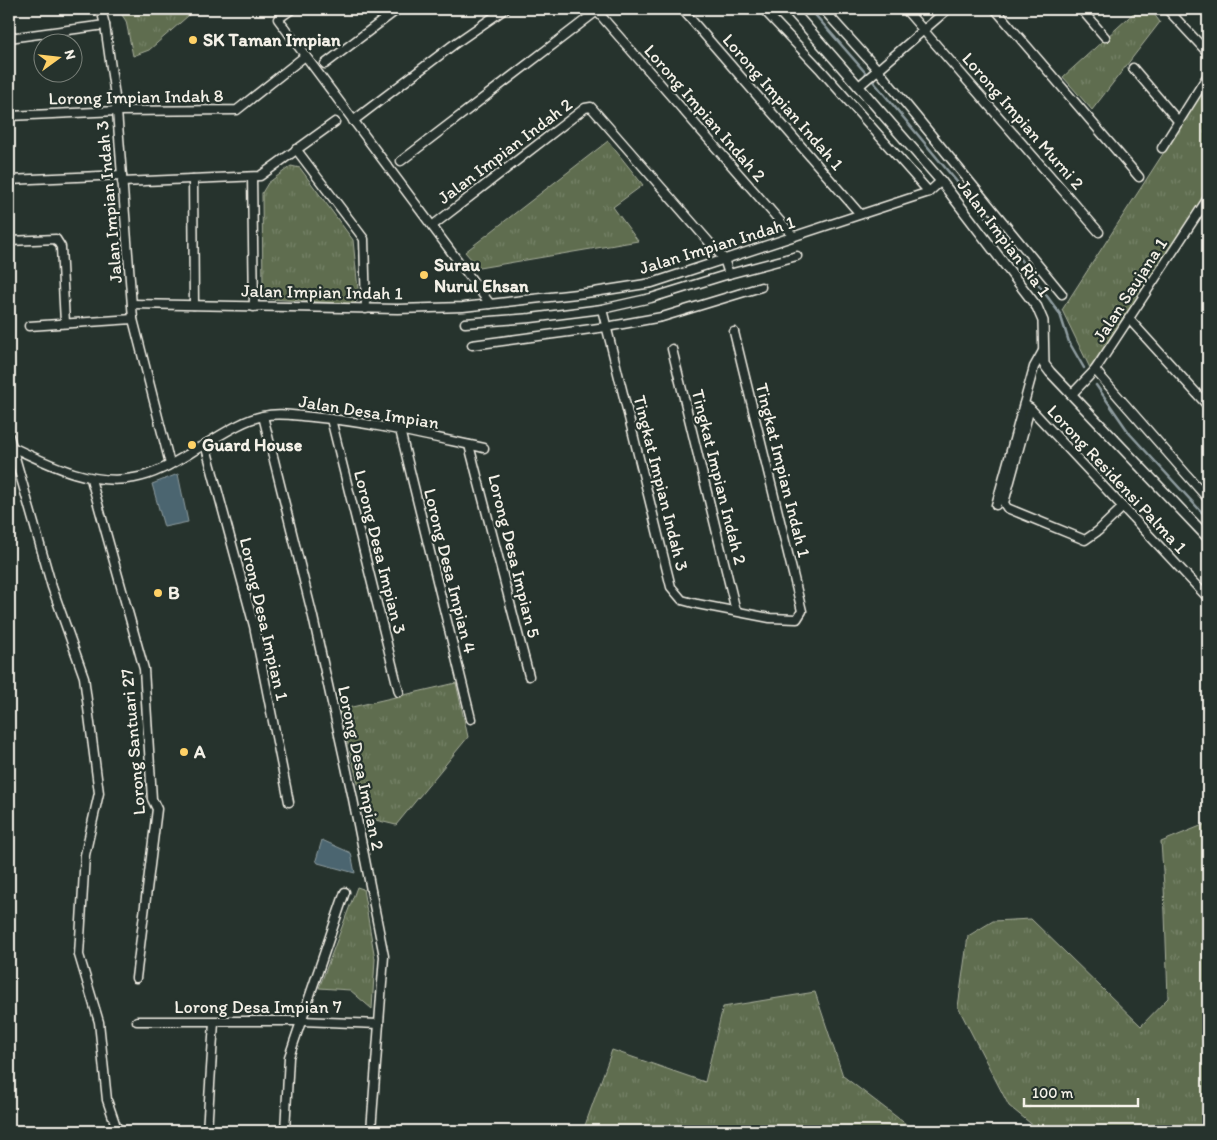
<svg xmlns="http://www.w3.org/2000/svg" width="1217" height="1140" viewBox="0 0 1217 1140" font-family="Itim,sans-serif">
  <defs>
    <pattern id="grass-tufts" width="24" height="20" patternUnits="userSpaceOnUse" patternTransform="scale(1.25)"><rect width="24" height="20" fill="#5e6d4f"/><path d="M3 7l-1-3M5 7V3M7 7l1-3M15 17l-1-3M17 17v-4M19 17l1-3" fill="none" stroke="#768268"/></pattern>
  </defs>
  <rect width="100%" height="100%" fill="#26332d"/>
  <filter id="ink" filterUnits="userSpaceOnUse"><feTurbulence type="fractalNoise" baseFrequency=".02" numOctaves="2"/><feDisplacementMap in="SourceGraphic" scale="10" xChannelSelector="R" yChannelSelector="G"/><feConvolveMatrix kernelMatrix="1 2 1 2 8 2 1 2 1" color-interpolation-filters="sRGB"/></filter>
  <g filter="url(#ink)">
    <g fill="url(#grass-tufts)" stroke="#a9af9c">
      <polygon points="118,9 196,9 149,50 133,56 126,21"/>
      <polygon points="1138,9 1150,9 1160,22 1092,110 1063,77"/>
      <polygon points="1208,84 1208,192 1090,368 1062,310"/>
      <polygon points="608,141 643,185 613,207 638,241 479,268 465,252"/>
      <polygon points="291,166 300,168 353,240 359,299 354,304 269,299 263,290 262,193 268,183"/>
      <polygon points="456,683 468,737 396,825 367,818 339,710"/>
      <polygon points="1208,823 1208,1131 1040,1131 1009,1106 958,1007 968,936 993,921 1031,919 1141,1026 1168,998 1164,886 1161,842"/>
      <polygon points="357,887 363,889 375,959 372,1009 350,990 319,988"/>
      <polygon points="815,992 843,1076 915,1131 583,1131 612,1050 705,1082 723,1007"/>
    </g>
    <g fill="#4b6570" stroke="#8f9da0">
      <polygon points="178,474 188,522 164,527 152,484"/>
      <polygon points="322,840 351,853 355,873 318,863 316,860"/>
    </g>
    <g fill="none" stroke-linecap="round" stroke-linejoin="round">
      <g stroke="#8f9da0" stroke-width="2.5">
        <polyline points="810,9 878,87 1012,248 1060,314 1069,342 1084,368"/>
        <polyline points="1096,385 1130,434 1208,519"/>
      </g>
      <defs>
        <g id="minor">
          <polyline points="101,9 105,25 117,111 133,319 170,464"/>
          <polyline points="292,9 278,19 490,304"/>
          <polyline points="595,9 793,236"/>
          <polyline points="682,9 860,214"/>
          <polyline points="763,9 821,70 929,192"/>
          <polyline points="823,9 878,70 1062,294"/>
          <polyline points="905,9 1099,232"/>
          <polyline points="995,9 1139,177"/>
          <polyline points="1081,9 1105,37"/>
          <polyline points="1167,9 1207,52 1208,56"/>
          <polyline points="9,38 105,25"/>
          <polyline points="325,64 398,9"/>
          <polyline points="1133,68 1179,122"/>
          <polyline points="859,86 948,9"/>
          <polyline points="9,116 117,111 237,110 305,56"/>
          <polyline points="353,121 453,45 505,9"/>
          <polyline points="1162,148 1208,75"/>
          <polyline points="296,149 364,239 366,309"/>
          <polyline points="401,161 597,11"/>
          <polyline points="252,177 254,307"/>
          <polyline points="193,179 194,305"/>
          <polyline points="9,180 122,175"/>
          <polyline points="122,182 260,176 335,122"/>
          <polyline points="432,226 585,108 591,107 724,259 729,274"/>
          <polyline points="9,241 56,239 61,247 65,323"/>
          <polyline points="132,304 398,309 463,307 594,292 652,283 929,192 941,181"/>
          <polyline points="602,309 671,587 682,600 697,604 770,618 797,619 802,611 734,332"/>
          <polyline points="1129,319 1208,406"/>
          <polyline points="465,323 531,318 602,309 651,298 729,274 797,256"/>
          <polyline points="29,326 133,319"/>
          <polyline points="472,345 606,327 662,317 761,287"/>
          <polyline points="672,349 736,611"/>
          <polyline points="1095,370 1208,499"/>
          <polyline points="1072,394 1095,370 1208,198"/>
          <polyline points="1024,404 1030,408 1208,598"/>
          <polyline points="1030,408 1004,503 1007,508 1085,540 1098,531 1123,507"/>
          <polyline points="263,416 313,617 352,794 384,956 371,1131"/>
          <polyline points="331,419 399,692"/>
          <polyline points="400,430 471,719"/>
          <polyline points="9,436 52,587 84,677 99,793 85,855 79,955 99,1022 107,1100 116,1126 120,1131"/>
          <polyline points="205,444 254,626 289,802"/>
          <polyline points="469,445 529,676"/>
          <path d="M12,447C50,465 91,486 134,478C159,474 181,458 202,446C221,435 243,420 263,416C279,412 297,416 312,417C370,422 427,436 484,448"/>
          <polyline points="91,479 144,669 152,799 157,809 136,978"/>
          <polyline points="996,505 1034,367 1043,351"/>
          <polyline points="137,1021 301,1021 379,1024"/>
          <polyline points="207,1131 214,1022"/>
          <polyline points="285,1131 289,1057 345,892"/>
        </g>
        <polyline id="tertiary" points="791,9 941,181 1037,307 1043,321 1044,364 1050,372 1208,538"/>
      </defs>
      <use href="#minor" stroke="#f4f1e8" stroke-width="11"/>
      <use href="#tertiary" stroke="#f4f1e8" stroke-width="12"/>
      <use href="#minor" stroke="#26332d" stroke-width="8"/>
      <use href="#tertiary" stroke="#26332d" stroke-width="9"/>
    </g>
  </g>
  <g fill="#ffd166" stroke="#26332d" stroke-width="2">
    <circle cx="193" cy="40" r="5"/>
    <circle cx="424" cy="275" r="5"/>
    <circle cx="192" cy="445" r="5"/>
    <circle cx="158" cy="593" r="5"/>
    <circle cx="184" cy="752" r="5"/>
  </g>
  <g text-anchor="middle" stroke-width="4.5" stroke-linejoin="round" paint-order="stroke">
    <g font-size="18" font-weight="bold" fill="#f4f1e8" stroke="#26332d" text-anchor="start">
      <text x="203" y="46">SK Taman Impian</text>
      <text x="434" y="271">Surau<tspan x="434" dy="21">Nurul Ehsan</tspan></text>
      <text x="202" y="451">Guard House</text>
      <text x="168" y="599">B</text>
      <text x="194" y="758">A</text>
    </g>
    <g font-size="18" fill="#f4f1e8" stroke="#26332d">
      <text transform="translate(136 97) rotate(-1)" y="6">Lorong Impian Indah 8</text>
      <text transform="translate(783 102) rotate(49)" y="6">Lorong Impian Indah 1</text>
      <text transform="translate(705 113) rotate(49)" y="6">Lorong Impian Indah 2</text>
      <text transform="translate(1023 121) rotate(49)" y="6">Lorong Impian Murni 2</text>
      <text transform="translate(505 151) rotate(-37)" y="6">Jalan Impian Indah 2</text>
      <text transform="translate(109 202) rotate(-95)" y="6">Jalan Impian Indah 3</text>
      <text transform="translate(1004 238) rotate(53)" y="6">Jalan Impian Ria 1</text>
      <text transform="translate(717 245) rotate(-17)" y="6">Jalan Impian Indah 1</text>
      <text transform="translate(1130 290) rotate(-57)" y="6">Jalan Saujana 1</text>
      <text transform="translate(322 292) rotate(1)" y="6">Jalan Impian Indah 1</text>
      <text transform="translate(369 412) rotate(9)" y="6">Jalan Desa Impian</text>
      <text transform="translate(783 470) rotate(76)" y="6">Tingkat Impian Indah 1</text>
      <text transform="translate(719 477) rotate(76)" y="6">Tingkat Impian Indah 2</text>
      <text transform="translate(1117 479) rotate(47)" y="6">Lorong Residensi Palma 1</text>
      <text transform="translate(661 483) rotate(76)" y="6">Tingkat Impian Indah 3</text>
      <text transform="translate(380 552) rotate(76)" y="6">Lorong Desa Impian 3</text>
      <text transform="translate(514 556) rotate(76)" y="6">Lorong Desa Impian 5</text>
      <text transform="translate(450 571) rotate(76)" y="6">Lorong Desa Impian 4</text>
      <text transform="translate(264 619) rotate(77)" y="6">Lorong Desa Impian 1</text>
      <text transform="translate(133 742) rotate(-95)" y="6">Lorong Santuari 27</text>
      <text transform="translate(361 768) rotate(78)" y="6">Lorong Desa Impian 2</text>
      <text x="258" y="1013">Lorong Desa Impian 7</text>
    </g>
  </g>
  <rect width="1217" height="1140" fill="none" stroke="#26332d" stroke-width="30"/>
  <rect x="15" y="15" width="1187" height="1110" fill="none" stroke="#f4f1e8" stroke-width="2" filter="url(#ink)"/>
  <g transform="translate(58 58) rotate(75)"><circle r="24" fill="#26332d" stroke="#787f78"/>
  <path d="M0-4L9 19L0 12L-9 19Z" fill="#ffd166"/>
  <text y="-8" font-size="14" font-weight="bold" text-anchor="middle" fill="#f4f1e8">N</text>
  </g>
  <path d="M1024 1098v8h114v-8" fill="none" stroke="#f4f1e8" stroke-width="2.5"/>
  <text x="1032" y="1098" font-size="15" fill="#f4f1e8" stroke="#26332d" stroke-width="4" paint-order="stroke">100 m</text>
</svg>
